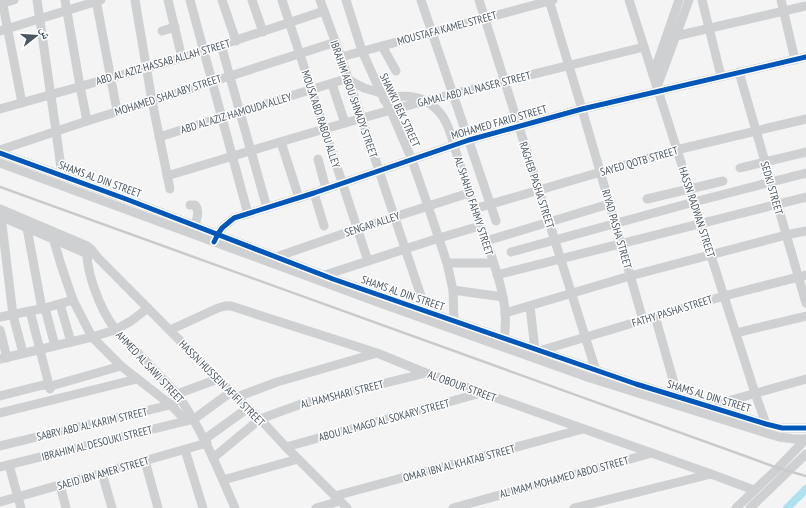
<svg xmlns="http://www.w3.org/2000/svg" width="806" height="508" viewBox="0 0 806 508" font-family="'PT Sans Narrow','Noto Naskh Arabic',sans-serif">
  <rect width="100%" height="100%" fill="#f4f4f4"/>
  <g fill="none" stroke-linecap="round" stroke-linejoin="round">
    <polyline stroke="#aee2f0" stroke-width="8" points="787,508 806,489"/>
    <g stroke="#ced0d2" stroke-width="9">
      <polyline points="2,0 22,103"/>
      <polyline points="37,0 56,131 62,175"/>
      <polyline points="65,0 80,86 87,121"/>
      <polyline points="96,0 117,111"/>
      <polyline points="135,0 152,101 170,189"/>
      <polyline points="168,0 182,58"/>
      <polyline points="190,0 248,214"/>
      <polyline points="222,0 236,41"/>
      <polyline points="252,0 263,32"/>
      <polyline points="282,0 368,261"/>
      <polyline points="320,0 341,57 426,311"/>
      <polyline points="346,0 362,51 381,93 391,111 412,160 428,206 447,263 453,290 454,321"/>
      <polyline points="421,0 496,221"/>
      <polyline points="479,0 596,371"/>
      <polyline points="549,0 582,109 643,320"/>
      <polyline points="629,0 755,393 766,424"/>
      <polyline points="702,0 721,76"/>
      <polyline points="781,0 795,60"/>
      <polyline points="0,4 14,0"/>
      <polyline points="0,31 101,0"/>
      <polyline points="162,31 175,27"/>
      <polyline points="676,36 806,6"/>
      <polyline points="221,45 267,208"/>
      <polyline points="382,46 396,71"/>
      <polyline points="341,57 553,0"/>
      <polyline points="739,72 806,303"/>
      <polyline points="653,75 679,0"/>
      <polyline points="332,84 345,123"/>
      <polyline points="657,87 689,0"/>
      <path d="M384,100C405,93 425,95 440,113C448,122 452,137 455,149C460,163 464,178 469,192C480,227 496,261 503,297C506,310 506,325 504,339"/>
      <polyline points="0,109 182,58 324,11"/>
      <polyline points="159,137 342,80 349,80 364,88 381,93"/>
      <polyline points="281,142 299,198"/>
      <polyline points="0,150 87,121 152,101 336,42"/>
      <polyline points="0,153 126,199 333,279 636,384 766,424 782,428 806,428"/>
      <polyline points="318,159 326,189"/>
      <polyline points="0,163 380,303 590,378 779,437 794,439 806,439"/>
      <polyline points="740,168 806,152"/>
      <path d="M167,176C242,153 316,131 391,110C475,88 559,68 644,47"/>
      <polyline points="314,193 324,226"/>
      <polyline points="647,199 723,181"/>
      <path d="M190,205H195C200,211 197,218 195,225"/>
      <polyline points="0,209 87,246 91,249 98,258 231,392 237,397 248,408 260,419 286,447 347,508"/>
      <polyline points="474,209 676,150 806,119"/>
      <polyline points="1,210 1,216 13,315 23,353"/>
      <polyline points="0,216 90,255"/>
      <polyline points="28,224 27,228 42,309"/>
      <polyline points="52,231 53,238 61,265 73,300 92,337 121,366 171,405 186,421"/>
      <polyline points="215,238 222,228 234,218 314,193 469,140 582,109 806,57"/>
      <polyline points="486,241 609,204"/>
      <path d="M87,246C85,271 100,309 115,329C120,337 128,343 134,349C149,364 163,379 177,394C202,429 218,469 235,508"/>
      <polyline points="511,252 694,202 806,173"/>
      <polyline points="276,257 357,229 469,193"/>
      <polyline points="447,263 493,263"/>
      <polyline points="325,275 439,238 480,226"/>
      <polyline points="497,275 806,197"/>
      <polyline points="453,290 503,297"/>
      <polyline points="60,304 71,342"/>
      <polyline points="530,306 535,350"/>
      <polyline points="45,308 55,346"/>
      <polyline points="30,311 50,389"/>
      <polyline points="505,313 630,276 786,235 806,231"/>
      <polyline points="655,316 678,397"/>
      <polyline points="0,317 45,308 73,300"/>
      <polyline points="0,330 7,358"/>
      <polyline points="170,330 218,308 225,306 231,306 377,353 426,373 711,474 754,490"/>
      <polyline points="736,333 806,316"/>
      <polyline points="539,351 724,296 806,275"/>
      <polyline points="0,359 92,337 115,330 131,321 148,308"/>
      <polyline points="177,394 218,379"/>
      <polyline points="0,396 43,385 51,386 121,366"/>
      <polyline points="237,397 277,382 377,353"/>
      <polyline points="710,406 806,379"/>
      <polyline points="0,413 137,379"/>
      <polyline points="205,439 248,408"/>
      <polyline points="0,446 174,404"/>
      <polyline points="286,447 481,393"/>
      <polyline points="185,450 203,508"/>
      <polyline points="213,458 260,419 304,403 426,373"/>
      <polyline points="145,461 158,508"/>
      <polyline points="9,465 21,508"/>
      <polyline points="0,467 194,419 231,392"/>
      <polyline points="102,473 112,508"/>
      <polyline points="223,480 298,459"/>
      <polyline points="60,485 66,508"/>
      <polyline points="335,496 583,429"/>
      <polyline points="0,502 207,443"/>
      <polyline points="316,508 340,501"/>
      <polyline points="453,508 652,453"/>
      <polyline points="574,508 711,474"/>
      <polyline points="736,508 778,468 806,439"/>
      <polyline points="750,508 806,454"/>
    </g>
    <polyline stroke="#c9cacc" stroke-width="2.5" points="0,187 778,468 806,476"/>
    <defs>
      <g id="cycleway">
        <polyline points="0,153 126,199 333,279 636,384 766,424 782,428 806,428"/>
        <polyline points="214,242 218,234 222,228 234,218 314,193 469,140 582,109 806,57"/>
      </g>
    </defs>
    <use href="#cycleway" stroke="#fff" stroke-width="8"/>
    <use href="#cycleway" stroke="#0057b8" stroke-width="5"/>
  </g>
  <g text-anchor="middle" stroke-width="3" stroke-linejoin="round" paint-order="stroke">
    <g font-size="11" fill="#4a5661" stroke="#fff">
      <text transform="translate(447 28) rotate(-15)" y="4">MOUSTAFA KAMEL STREET</text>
      <text transform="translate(163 62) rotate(-16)" y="4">ABD AL AZIZ HASSAB ALLAH STREET</text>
      <text transform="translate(474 89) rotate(-14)" y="4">GAMAL ABD AL NASER STREET</text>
      <text transform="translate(168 95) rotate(-18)" y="4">MOHAMED SHALABY STREET</text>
      <text transform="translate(354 99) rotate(71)" y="4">IBRAHIM ABOU SHNADY STREET</text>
      <text transform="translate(400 110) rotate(65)" y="4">SHAWKI BEK STREET</text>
      <text transform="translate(236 113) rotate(-17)" y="4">ABD AL AZIZ HAMOUDA ALLEY</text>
      <text transform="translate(321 119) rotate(72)" y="4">MOUSA ABD RABOU ALLEY</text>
      <text transform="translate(499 122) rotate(-16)" y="4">MOHAMED FARID STREET</text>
      <text transform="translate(639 161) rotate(-16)" y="4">SAYED QOTB STREET</text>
      <text transform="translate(100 179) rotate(20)" y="4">SHAMS AL DIN STREET</text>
      <text transform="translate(537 185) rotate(72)" y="4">RAGHEB PASHA STREET</text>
      <text transform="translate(772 188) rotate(74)" y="4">SEDKI STREET</text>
      <text transform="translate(474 206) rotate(72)" y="4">AL SHAHID FAHMY STREET</text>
      <text transform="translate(697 212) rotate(72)" y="4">HASSN RADWAN STREET</text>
      <text transform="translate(372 224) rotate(-18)" y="4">SENGAR ALLEY</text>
      <text transform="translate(617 229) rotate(74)" y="4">RIYAD PASHA STREET</text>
      <text transform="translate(403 293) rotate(19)" y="4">SHAMS AL DIN STREET</text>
      <text transform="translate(672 311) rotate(-17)" y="4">FATHY PASHA STREET</text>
      <text transform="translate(150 367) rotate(47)" y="4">AHMED AL SAWI STREET</text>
      <text transform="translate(222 383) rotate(45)" y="4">HASSN HUSSEIN AFIFI STREET</text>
      <text transform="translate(462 386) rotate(20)" y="4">AL OBOUR STREET</text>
      <text transform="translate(342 394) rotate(-14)" y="4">AL HAMSHARI STREET</text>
      <text transform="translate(709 396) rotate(17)" y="4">SHAMS AL DIN STREET</text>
      <text transform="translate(384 420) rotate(-15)" y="4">ABOU AL MAGD AL SOKARY STREET</text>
      <text transform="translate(92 424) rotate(-13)" y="4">SABRY ABD AL KARIM STREET</text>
      <text transform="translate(97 443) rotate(-14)" y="4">IBRAHIM AL DESOUKI STREET</text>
      <text transform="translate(459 463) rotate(-15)" y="4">OMAR IBN AL KHATAB STREET</text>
      <text transform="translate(103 473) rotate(-16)" y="4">SAEID IBN AMER STREET</text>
      <text transform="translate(564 477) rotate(-15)" y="4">AL IMAM MOHAMED ABDO STREET</text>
    </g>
  </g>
  <g transform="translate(36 36) rotate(73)" stroke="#ffffff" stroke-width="3" paint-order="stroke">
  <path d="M0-3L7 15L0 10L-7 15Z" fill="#4a5661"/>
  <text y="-6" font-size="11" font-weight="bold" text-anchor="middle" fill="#4a5661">ش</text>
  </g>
</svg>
